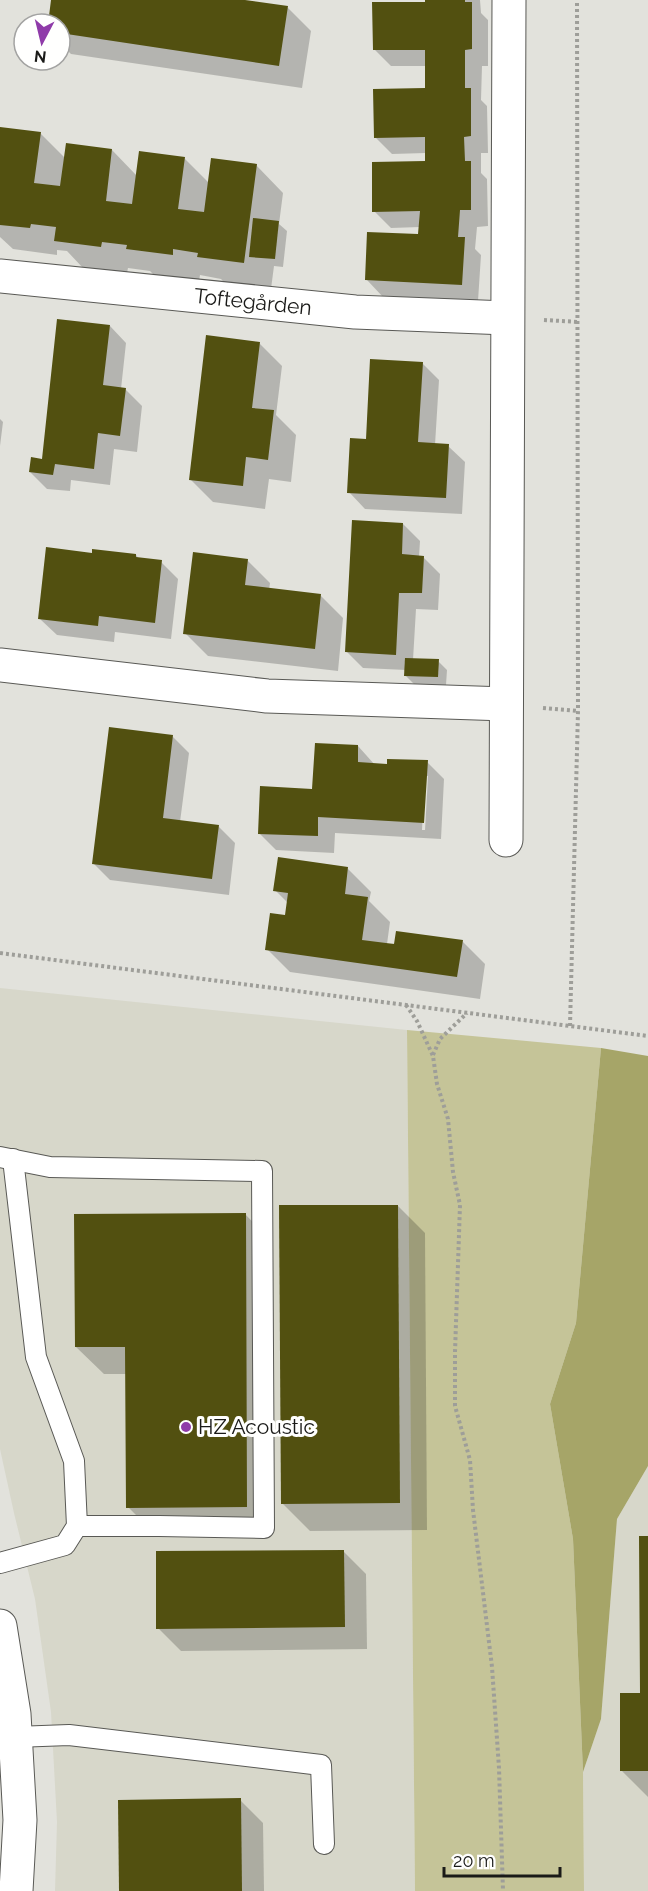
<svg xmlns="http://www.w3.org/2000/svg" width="648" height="1891" viewBox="0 0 648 1891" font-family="Raleway,sans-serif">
  <rect width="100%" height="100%" fill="#e2e2dc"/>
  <g fill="#d7d7ca">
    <polygon points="0,988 407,1030 415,1891 55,1891 57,1822 51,1712 35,1599 14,1513 0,1449"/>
    <polygon points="648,1466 648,1891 584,1891 583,1772 601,1719 617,1519"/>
  </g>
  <polygon fill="#c5c498" points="407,1030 601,1048 576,1323 550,1404 573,1539 583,1772 584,1891 415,1891"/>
  <polygon fill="#a6a568" points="601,1048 648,1056 648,1466 617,1519 601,1719 583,1772 573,1539 550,1404 576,1323"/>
  <g fill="#0003" fill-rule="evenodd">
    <polygon points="53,0 235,0 288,8 311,31 302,88 71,54 60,43 60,24 49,24"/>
    <polygon points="426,0 480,0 481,13 488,20 488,66 482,66 481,100 487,106 488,153 481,153 481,173 487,179 488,226 477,227 475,249 481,255 478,301 383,297 367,280 419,236 420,227 391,228 374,211 426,163 426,153 392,154 375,137 426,90 426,66 391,66 374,49 426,4"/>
    <polygon points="0,128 40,133 66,159 112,150 137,176 184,158 209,183 256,165 283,193 279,224 287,231 283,267 274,266 271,289 226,284 221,279 200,275 199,281 155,276 150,271 128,268 127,273 83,268 67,251 57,250 57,255 13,249 0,237"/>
    <polygon points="110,326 126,343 121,389 125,389 142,406 137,452 114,449 110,485 71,480 70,491 47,489 30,472 43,460"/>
    <polygon points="259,343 282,366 276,415 296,435 291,482 269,479 265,509 213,502 190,479"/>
    <polygon points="422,363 439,380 435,445 448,446 465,462 462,514 365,509 349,492 368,441"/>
    <polygon points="0,419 3,422 0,446"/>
    <polygon points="403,524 420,541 419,557 423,557 440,574 438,610 416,609 413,660 438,661 447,670 446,685 414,684 405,675 406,670 363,668 346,651"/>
    <polygon points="93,555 136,555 139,559 161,562 178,579 171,639 115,632 114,642 57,635 40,619"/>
    <polygon points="247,560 270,583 269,590 320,595 343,618 338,671 208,656 185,633"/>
    <polygon points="172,736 189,753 180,822 218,826 235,843 229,895 110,880 93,863"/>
    <path d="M358,746L375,765H388L427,762L444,779L441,839L335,833L334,853L276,850L259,833L314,790ZM425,776H428L425,830H422Z"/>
    <polygon points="348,869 371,892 369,901 390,922 387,944 462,941 485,964 480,999 290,972 267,949 286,917 288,903 275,890"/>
    <polygon points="398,1206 425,1233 427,1530 310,1531 282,1503"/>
    <polygon points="245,1214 272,1242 274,1533 155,1534 128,1507 127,1374 104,1374 76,1347"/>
    <polygon points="648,1537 648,1797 622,1771 642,1695"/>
    <polygon points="343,1551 366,1574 367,1649 181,1651 158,1628"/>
    <polygon points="240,1800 263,1823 264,1891 120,1891"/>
  </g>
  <g fill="#525010">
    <polygon points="51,0 245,0 288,6 279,66 60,33 60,24 48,24"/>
    <polygon points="425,0 465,0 465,2 472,2 472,49 465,50 465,88 471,88 471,136 464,137 465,161 471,161 471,210 460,210 458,237 465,237 462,285 365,280 367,232 418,234 420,211 372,212 372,162 425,161 425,137 374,138 373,89 425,88 425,50 373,50 372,2 425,2"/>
    <polygon points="0,127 41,132 34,183 60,186 66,143 112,149 106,201 132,204 139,151 185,157 178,209 204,212 211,158 257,164 244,263 197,257 198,253 173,249 173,255 126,249 127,245 102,242 101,247 54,241 56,227 31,224 30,228 0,225"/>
    <polygon points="253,218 279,221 275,259 249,257"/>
    <polygon points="57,319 110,325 103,385 126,388 120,436 98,433 94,469 55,464 53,475 29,472 31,457 42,459"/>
    <polygon points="206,335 260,342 252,408 274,410 268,460 246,457 243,486 189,480"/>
    <polygon points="370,359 423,362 418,442 449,444 446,498 347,493 350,438 366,439"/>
    <polygon points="352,520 403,523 402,554 424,556 422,593 399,593 396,655 345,652"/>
    <polygon points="46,547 92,553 92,549 136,554 136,557 162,560 155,623 99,616 98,626 38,619"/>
    <polygon points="193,552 248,559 245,585 321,594 315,649 183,634"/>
    <polygon points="405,658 439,659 438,677 404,676"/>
    <polygon points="109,727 173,735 163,818 219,825 212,879 92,864"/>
    <polygon points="315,743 358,745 358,762 387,764 387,759 428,760 424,823 318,817 318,836 258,834 260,786 312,789"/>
    <polygon points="278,857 348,867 345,894 368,897 362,940 394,944 396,931 463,940 457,977 265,950 270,913 285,915 288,893 273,891"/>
    <polygon points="279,1205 398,1205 400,1503 281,1504"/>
    <polygon points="246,1213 247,1507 126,1508 125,1347 75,1347 74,1214"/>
    <polygon points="639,1536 648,1536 648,1771 620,1771 620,1693 640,1693"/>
    <polygon points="344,1550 345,1627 156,1629 156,1551"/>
    <polygon points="241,1798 242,1891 119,1891 118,1800"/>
  </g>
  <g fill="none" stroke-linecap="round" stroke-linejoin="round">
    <defs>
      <g id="service">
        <polyline points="0,1157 50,1167 262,1171 264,1528 159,1526 77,1526"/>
        <polyline points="0,1563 65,1545 77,1526 74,1461 36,1357 13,1159"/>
        <polyline points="15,1737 69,1735 321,1765 324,1844"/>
      </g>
      <g id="minor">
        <polyline points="0,276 355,312 507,318"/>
        <polyline points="0,665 267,696 506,704"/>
        <polyline points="506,840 509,0"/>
      </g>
      <polyline id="tertiary" points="0,1626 14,1714 20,1820 16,1891"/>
    </defs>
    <use href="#service" stroke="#595955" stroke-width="22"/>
    <use href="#minor" stroke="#595955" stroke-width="35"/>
    <use href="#tertiary" stroke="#595955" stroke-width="35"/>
    <g stroke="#9e9e99" stroke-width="4" stroke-dasharray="3 3" stroke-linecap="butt">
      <polyline points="544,320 579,322"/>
      <polyline points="543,708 578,711"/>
      <polyline points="0,953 648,1036"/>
      <polyline points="406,1005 417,1021 433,1056 437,1084 448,1119 453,1172 460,1205 455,1352 455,1406 470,1460 473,1510 492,1667 499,1768 503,1891"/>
      <polyline points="570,1026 578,711 577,0"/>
      <polyline points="433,1055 440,1039 467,1013"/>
    </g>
    <use href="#service" stroke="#fff" stroke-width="20"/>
    <use href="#minor" stroke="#fff" stroke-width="33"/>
    <use href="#tertiary" stroke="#fff" stroke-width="33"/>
  </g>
  <circle fill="#8f3ba9" stroke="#fffffe" stroke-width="2" cx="186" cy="1427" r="6"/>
  <g text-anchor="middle" stroke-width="6" stroke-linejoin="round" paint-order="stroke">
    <g font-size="21" fill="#1a1a18" stroke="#fffffe">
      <text transform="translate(253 302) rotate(6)" y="7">Toftegården</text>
    </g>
    <g font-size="21" fill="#1a1a18" stroke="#fffffe" text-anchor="start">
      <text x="198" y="1434">HZ Acoustic</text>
    </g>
  </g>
  <g transform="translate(42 42) rotate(187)"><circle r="28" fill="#fffffe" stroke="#a3a3a2" stroke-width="1.5"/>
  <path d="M0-4.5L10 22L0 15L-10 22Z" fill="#8f3ba9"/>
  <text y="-9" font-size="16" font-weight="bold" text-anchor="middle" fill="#1a1a18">N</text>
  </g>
  <path d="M444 1867v9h116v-9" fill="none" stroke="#1a1a18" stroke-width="3"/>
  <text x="453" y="1867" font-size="18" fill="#1a1a18" stroke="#fffffe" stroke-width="4.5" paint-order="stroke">20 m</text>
</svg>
